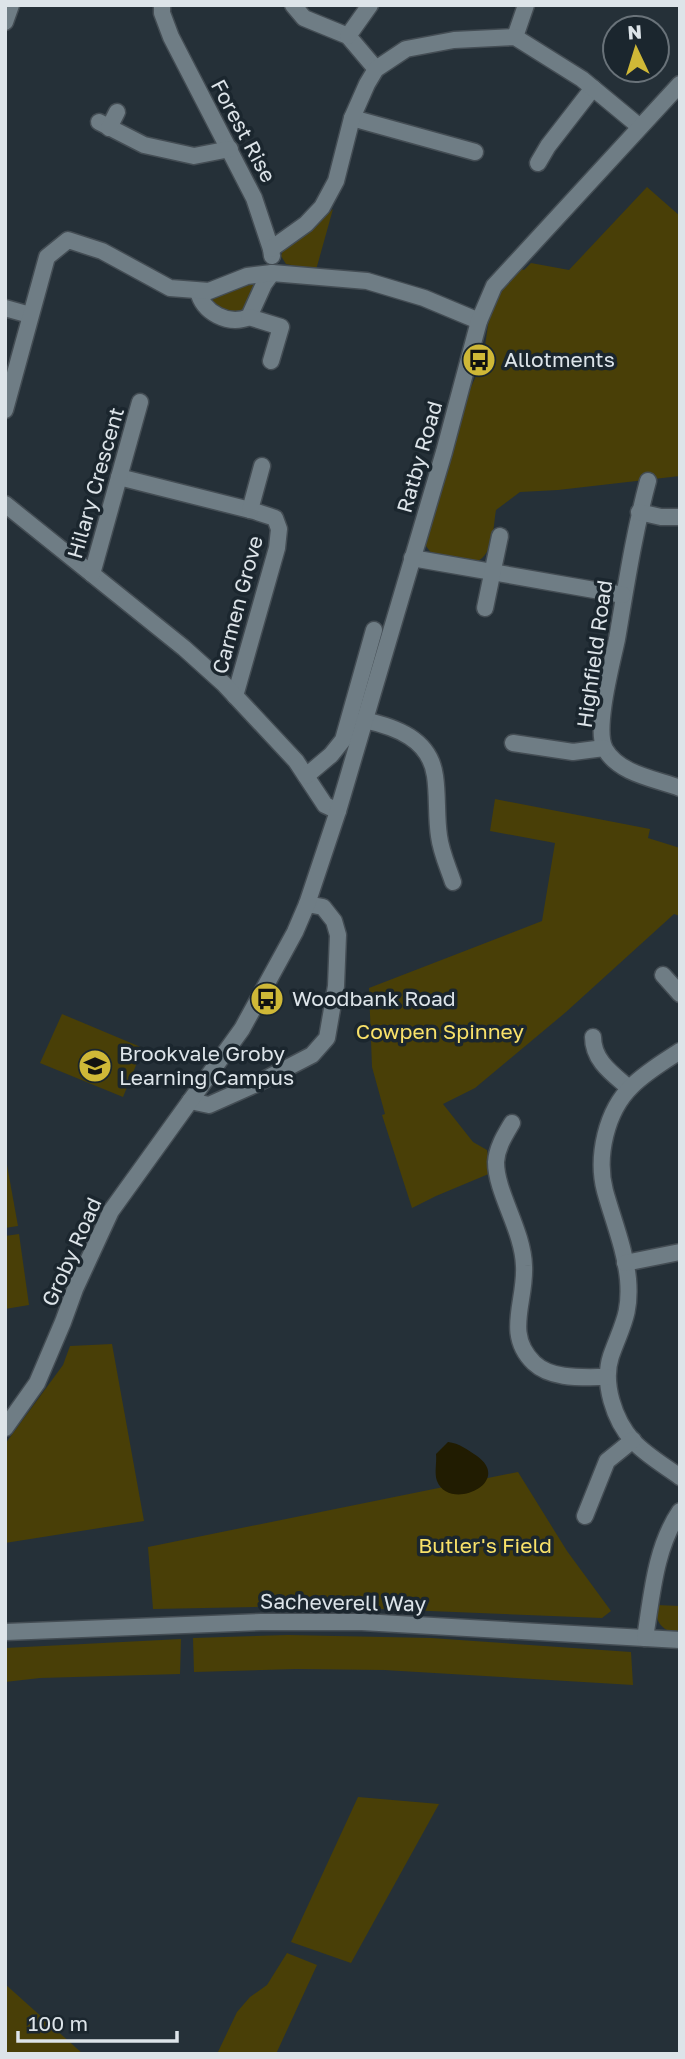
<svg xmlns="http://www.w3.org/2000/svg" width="685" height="2059" viewBox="0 0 685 2059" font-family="'Golos Text',sans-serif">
  <rect width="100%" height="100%" fill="#253038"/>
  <g fill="#493f07">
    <path d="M647,187L680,216V476L558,490L520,492L496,510C493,527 494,554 476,562L432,554L426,546L425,541L465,401L483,360L489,318L500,291L519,268L524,270L531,263L569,270Z"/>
    <polygon points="333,209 316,270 286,264 281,256 284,247 303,237"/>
    <polygon points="250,283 255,285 256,290 249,309 235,317 212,305 214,295"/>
    <polygon points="495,799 650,829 648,838 680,848 680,916 674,914 566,1012 475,1088 443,1104 473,1142 487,1150 491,1173 436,1196 412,1208 382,1115 385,1114 372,1067 369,988 542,921 555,843 490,831"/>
    <polygon points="62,1014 143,1048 123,1097 40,1063"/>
    <polygon points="5,1154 18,1226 5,1228"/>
    <polygon points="19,1234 29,1305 5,1309 5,1236"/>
    <polygon points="112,1344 144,1521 5,1543 5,1444 63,1365 70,1346"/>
    <polygon points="518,1472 567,1551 611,1611 602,1618 307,1606 153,1609 148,1547"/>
    <path d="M656,1605L680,1606V1634C663,1632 654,1622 656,1605Z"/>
    <polygon points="288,1635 431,1638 631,1652 633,1685 384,1670 296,1669 194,1672 193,1638"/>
    <polygon points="181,1639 180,1674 40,1678 5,1682 5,1648"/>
    <polygon points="358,1797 439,1804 351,1963 291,1942"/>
    <polygon points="287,1953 317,1965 276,2054 217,2054 237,2012 250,1997 267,1985"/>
    <polygon points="5,1984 83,2054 5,2054"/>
  </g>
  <path fill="#211c01" d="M448,1442C459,1443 468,1450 477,1456C514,1483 449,1512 437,1481C434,1473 437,1462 436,1454Z"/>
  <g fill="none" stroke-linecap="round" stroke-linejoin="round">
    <defs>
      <g id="minor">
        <polyline points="162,5 162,13 171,37 254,198 271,249 272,256"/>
        <polyline points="293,5 304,18 348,36 376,69"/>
        <polyline points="5,22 11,5"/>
        <polyline points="348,36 370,5"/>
        <polyline points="515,37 526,5"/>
        <polyline points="352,118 475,152"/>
        <polyline points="99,122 144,145 194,156 230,149"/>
        <polyline points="109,128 117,112"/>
        <polyline points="538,163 548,146 593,88"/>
        <polyline points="271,249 306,224 322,207 336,181 352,118 367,84 376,69 406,49 454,40 515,37 582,79 640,127"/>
        <path d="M198,291C203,313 229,326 249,317L264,284L272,273"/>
        <polyline points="5,308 30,315"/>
        <polyline points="249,317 281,327 271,361"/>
        <polyline points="5,410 47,257 68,240 102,251 170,288 209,291 247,276 272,273 367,281 424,298 479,321"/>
        <polyline points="119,477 254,511 275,518 279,529 277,548 235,696"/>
        <path d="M648,481C634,533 626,586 617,639C612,663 594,729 605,749C619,774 656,779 680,788"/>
        <polyline points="5,504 184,648 224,684 296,761 325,805 338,811"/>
        <polyline points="250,510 262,466"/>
        <polyline points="639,512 661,517 680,517"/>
        <polyline points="412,558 623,595"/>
        <polyline points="92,574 140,402"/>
        <polyline points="485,608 500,536"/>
        <path d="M364,720C396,727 430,739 435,776C438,796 436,816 439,836C441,852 448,867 453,882"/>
        <polyline points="513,743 573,752 604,748"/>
        <polyline points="306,776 331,755 343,740 374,630"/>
        <polyline points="663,975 680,994"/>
        <path d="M593,1037C593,1061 613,1074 629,1088"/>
        <path d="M680,1051C663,1062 646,1072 632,1086C606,1111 596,1157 605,1191C613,1220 625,1249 628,1279C631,1314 622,1325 611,1356C602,1383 614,1420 633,1441C646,1455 665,1466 680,1477"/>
        <polyline points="190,1101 209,1105 256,1084 312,1055 327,1038 336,986 338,935 334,921 323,907 307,904"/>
        <path d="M512,1123C505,1135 497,1147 496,1162C496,1193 523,1230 524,1266C526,1302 504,1334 534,1363C552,1380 584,1377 607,1377"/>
        <polyline points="625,1263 680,1252"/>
        <polyline points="5,1428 37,1383 63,1322 75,1289 111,1211 242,1029 295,932 307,904 338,811 444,452 479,321 494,286 680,84"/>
        <polyline points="585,1516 607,1461 633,1440"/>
        <polyline points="5,1632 261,1622 362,1622 680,1640"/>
        <path d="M645,1638C652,1595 655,1548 680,1511"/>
      </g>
    </defs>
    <use href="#minor" stroke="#444d54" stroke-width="19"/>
    <use href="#minor" stroke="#6f7d85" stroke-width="16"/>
  </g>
  <defs>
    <symbol id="bus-disc" viewBox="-11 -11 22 22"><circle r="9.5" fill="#cfb837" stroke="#1b262e"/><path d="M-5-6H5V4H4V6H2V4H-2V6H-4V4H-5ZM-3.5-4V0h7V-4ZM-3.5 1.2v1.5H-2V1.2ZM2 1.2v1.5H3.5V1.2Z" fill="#111"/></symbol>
    <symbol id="school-disc" viewBox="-11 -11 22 22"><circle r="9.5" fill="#cfb837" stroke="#1b262e"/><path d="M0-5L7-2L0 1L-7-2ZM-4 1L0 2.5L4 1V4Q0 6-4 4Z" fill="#111"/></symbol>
  </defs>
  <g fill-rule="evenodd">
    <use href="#bus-disc" x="460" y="341" width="38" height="38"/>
    <use href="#bus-disc" x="248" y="980" width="38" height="38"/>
    <use href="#school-disc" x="76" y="1047" width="38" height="38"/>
  </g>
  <g text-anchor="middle" stroke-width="7" stroke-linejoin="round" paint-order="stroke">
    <g font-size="21" fill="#dde4e9" stroke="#1b262e">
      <text transform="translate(243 131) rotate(62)" y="7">Forest Rise</text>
      <text transform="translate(420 457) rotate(-74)" y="7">Ratby Road</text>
      <text transform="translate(96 483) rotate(-74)" y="7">Hilary Crescent</text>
      <text transform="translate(238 605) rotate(-75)" y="7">Carmen Grove</text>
      <text transform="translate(595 654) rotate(-82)" y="7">Highfield Road</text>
      <text transform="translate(72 1252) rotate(-66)" y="7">Groby Road</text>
      <text transform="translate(343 1603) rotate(1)" y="7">Sacheverell Way</text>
    </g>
    <g font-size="21" fill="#dde4e9" stroke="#1b262e" text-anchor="start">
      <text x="504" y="367">Allotments</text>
      <text x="292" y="1006">Woodbank Road</text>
      <text x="119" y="1061">Brookvale Groby<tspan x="119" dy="24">Learning Campus</tspan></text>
    </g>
    <g font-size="21" fill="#f8e169" stroke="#1b262e">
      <text x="440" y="1039">Cowpen Spinney</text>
      <text x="485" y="1553">Butler's Field</text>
    </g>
  </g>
  <rect width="685" height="2059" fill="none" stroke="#dde4e9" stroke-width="14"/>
  <g transform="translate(636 49) rotate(356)"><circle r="33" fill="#1b262e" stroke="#697279" stroke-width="2"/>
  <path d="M0-5L12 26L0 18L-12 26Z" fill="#cfb837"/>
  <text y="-10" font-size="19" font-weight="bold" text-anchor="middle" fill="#dde4e9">N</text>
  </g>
  <path d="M18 2031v10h159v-10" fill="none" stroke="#dde4e9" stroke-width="3.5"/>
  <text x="28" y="2031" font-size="21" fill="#dde4e9" stroke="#1b262e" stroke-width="5" paint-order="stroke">100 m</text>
</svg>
